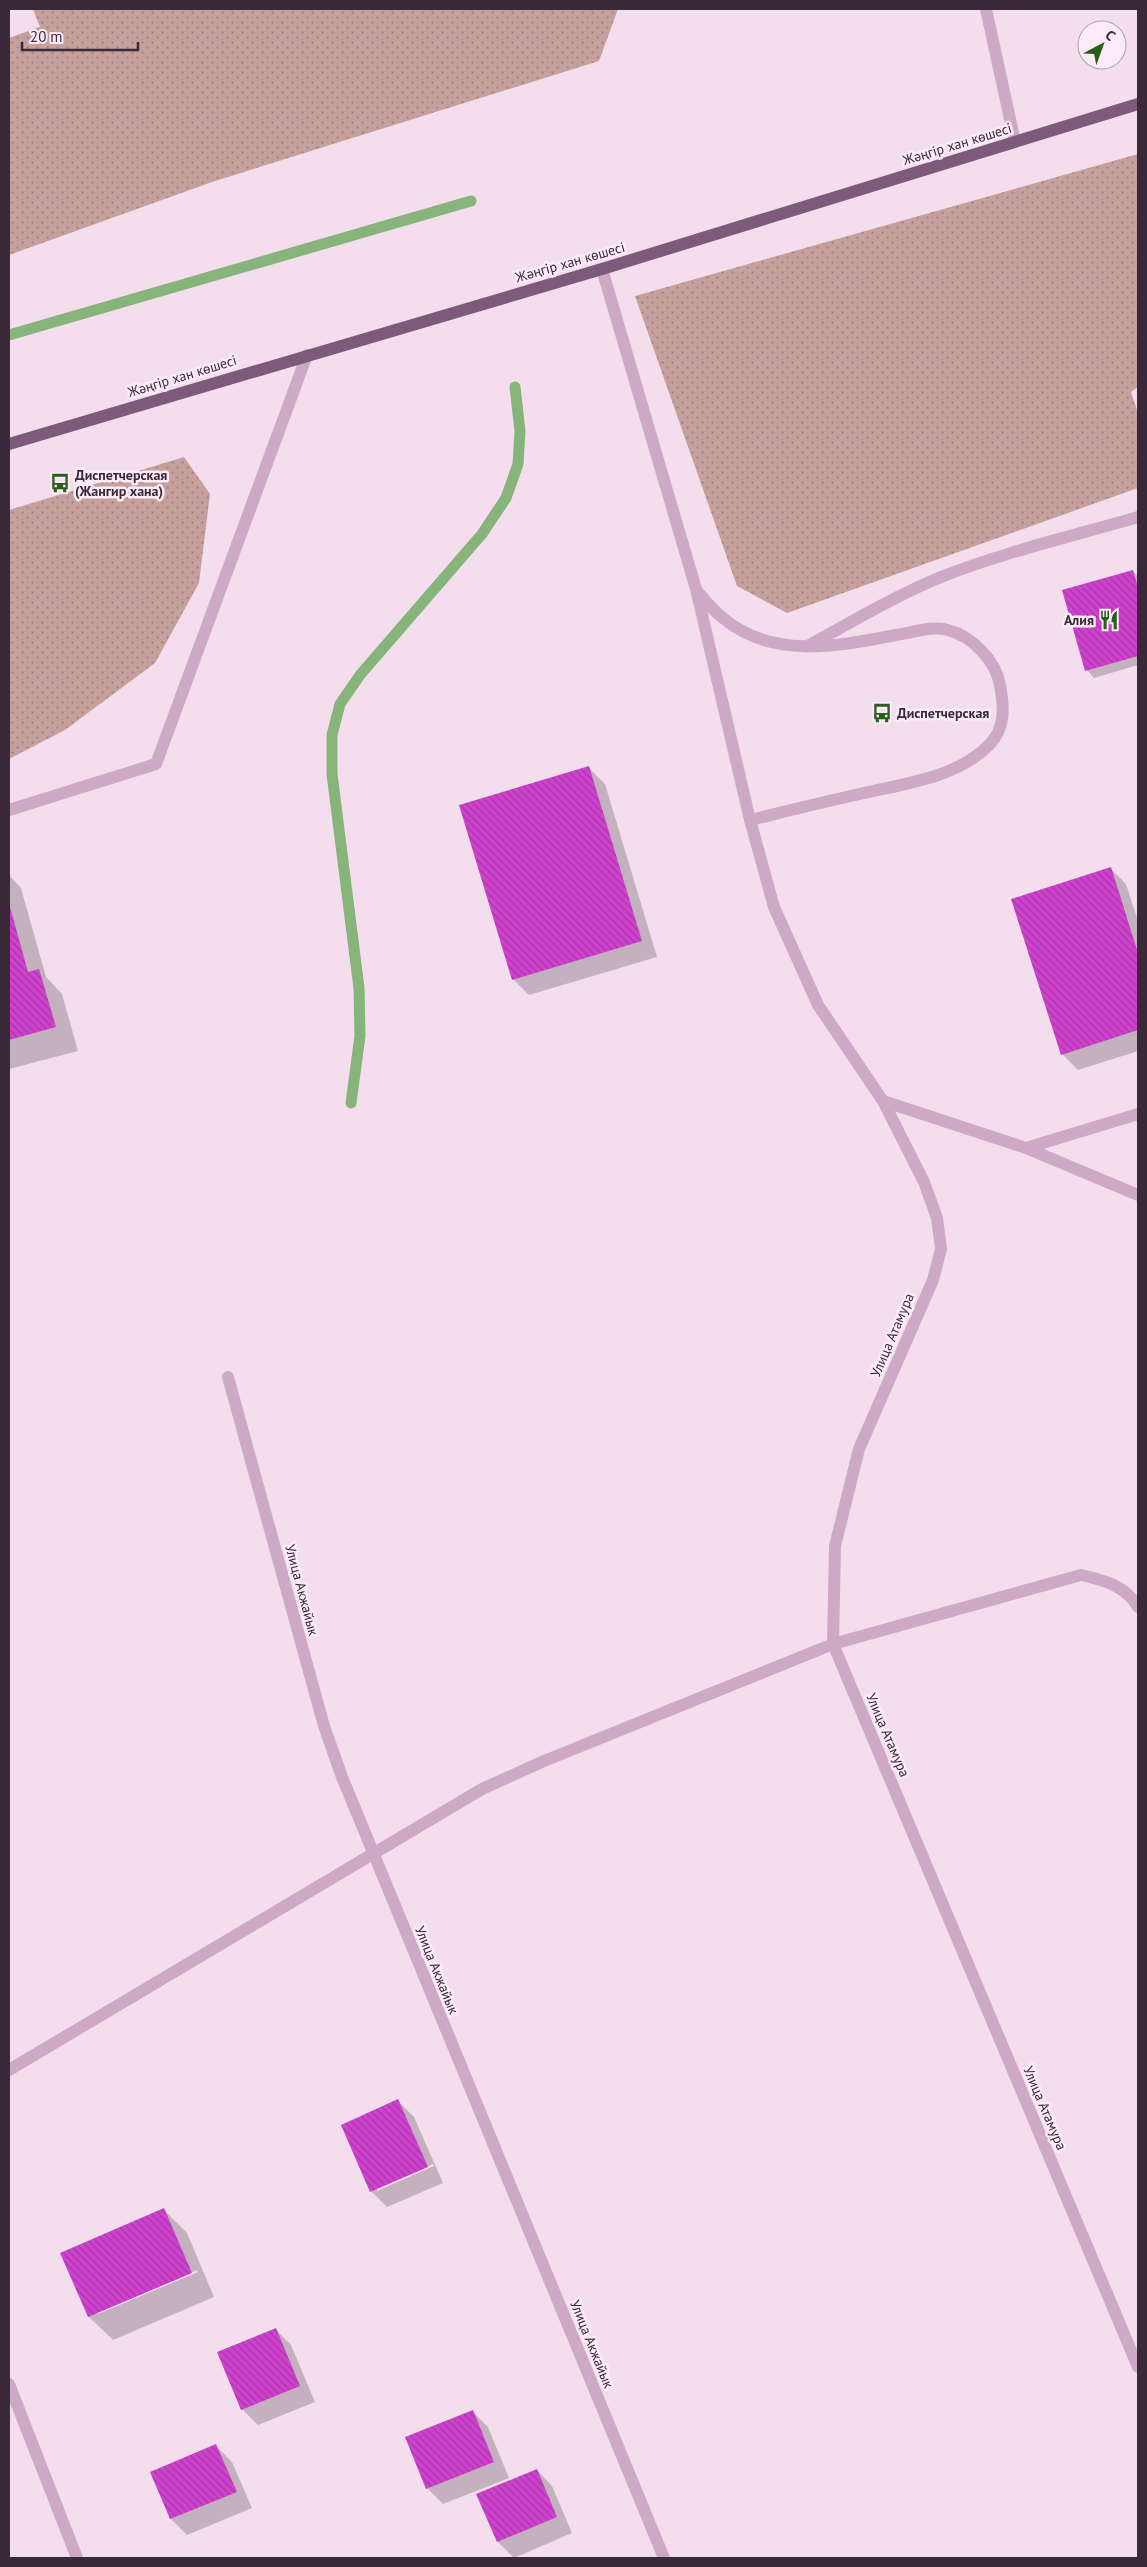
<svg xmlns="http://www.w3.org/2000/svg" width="1147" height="2567" viewBox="0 0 1147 2567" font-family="'PT Sans',sans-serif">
  <defs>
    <pattern id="grass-dots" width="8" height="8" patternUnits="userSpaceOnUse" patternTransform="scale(1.25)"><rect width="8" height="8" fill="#c5a09c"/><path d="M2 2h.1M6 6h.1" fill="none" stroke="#a18280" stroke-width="1.8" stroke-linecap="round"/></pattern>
    <pattern id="building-back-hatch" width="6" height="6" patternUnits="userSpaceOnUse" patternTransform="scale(1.25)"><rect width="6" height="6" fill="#ce42ce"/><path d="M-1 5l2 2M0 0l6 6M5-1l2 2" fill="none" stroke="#a837a8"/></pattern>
  </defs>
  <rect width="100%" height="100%" fill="#f4deee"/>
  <g fill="url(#grass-dots)">
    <polygon points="33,9 618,9 599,61 212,182 9,255 9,38 40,27"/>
    <polygon points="1138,154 1138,387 1131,392 1138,413 1138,488 787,613 737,586 635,296"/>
    <polygon points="184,457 210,494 199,583 155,663 65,730 9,759 9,510"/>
  </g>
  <g fill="#0003" fill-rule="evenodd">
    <polygon points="1133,571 1138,577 1138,665 1094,678 1087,670"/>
    <polygon points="589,768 605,784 657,957 529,995 513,979"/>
    <polygon points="1110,868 1126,884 1138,921 1138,1051 1078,1070 1062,1054"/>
    <polygon points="9,875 21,888 46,977 62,994 78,1051 9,1069"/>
    <path d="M398,2101L414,2117L443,2183L387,2207L371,2191ZM433,2164L434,2166L377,2191V2188Z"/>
    <path d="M164,2210L187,2233L214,2297L113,2340L89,2317L62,2254ZM197,2270L198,2272L98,2314V2312Z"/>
    <polygon points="275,2329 291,2345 315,2402 258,2425 242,2409"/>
    <polygon points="472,2411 488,2427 509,2478 443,2504 427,2488"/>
    <polygon points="216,2446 232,2462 252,2508 187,2535 171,2519 152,2472"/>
    <polygon points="537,2470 552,2486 572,2533 514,2558 498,2542"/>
  </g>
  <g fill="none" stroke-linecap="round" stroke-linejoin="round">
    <g stroke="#86b47b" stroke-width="11">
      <polyline points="9,335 471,201"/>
      <polyline points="351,1103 360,1036 359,988 332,774 332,735 340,704 360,675 482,534 506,498 518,464 520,431 515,387"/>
    </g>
  </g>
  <g fill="url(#building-back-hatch)">
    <polygon points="1133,570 1138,588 1138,656 1085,671 1062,590"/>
    <polygon points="589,766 642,941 512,980 459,805"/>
    <polygon points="1111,867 1138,953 1138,1030 1061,1055 1011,899"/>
    <polygon points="9,903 28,972 39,969 56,1027 9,1040"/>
    <polygon points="398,2099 428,2167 370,2192 341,2125"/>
    <polygon points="164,2208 192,2273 88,2317 60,2253"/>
    <polygon points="276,2328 300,2386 241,2410 217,2352"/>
    <polygon points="473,2410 494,2462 426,2489 405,2437"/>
    <polygon points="216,2444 237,2492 170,2519 150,2472"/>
    <polygon points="537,2469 557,2517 497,2542 476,2494"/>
  </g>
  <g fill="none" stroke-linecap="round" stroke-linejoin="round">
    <g stroke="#cea9c6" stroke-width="12">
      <polyline points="986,9 1015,142"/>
      <polyline points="602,269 696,589 750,820 774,907 818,1005 883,1101 924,1182 937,1218 941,1249 933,1280 859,1449 835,1546 833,1644 1138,2367"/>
      <path d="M697,591C705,600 713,611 723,618C773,660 838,646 896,635C911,633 933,625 948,630C972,636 996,661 1000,685C1004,707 1006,728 989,745C957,778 902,784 860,794C823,802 787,811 750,820"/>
      <path d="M808,646C851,622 895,596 941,577C1004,552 1073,536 1138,517"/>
      <polyline points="9,810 156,764 307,355"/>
      <polyline points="883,1101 1026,1148 1138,1114"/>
      <polyline points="1026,1148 1138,1195"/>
      <polyline points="228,1377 324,1726 342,1777 664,2558"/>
      <path d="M9,2070L482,1789L544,1761L833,1644L1081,1575C1104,1580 1126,1586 1138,1607"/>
      <polyline points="9,2384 77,2558"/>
    </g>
    <polyline stroke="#7d597a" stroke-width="12" points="9,444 602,269 1138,104"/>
  </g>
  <defs>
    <symbol id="bus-bare" viewBox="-9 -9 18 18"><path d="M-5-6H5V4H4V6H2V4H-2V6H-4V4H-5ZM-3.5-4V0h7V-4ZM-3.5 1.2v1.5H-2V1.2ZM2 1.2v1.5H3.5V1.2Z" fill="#275f1b" stroke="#fbebf7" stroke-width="2.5" paint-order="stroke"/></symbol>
    <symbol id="restaurant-bare" viewBox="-9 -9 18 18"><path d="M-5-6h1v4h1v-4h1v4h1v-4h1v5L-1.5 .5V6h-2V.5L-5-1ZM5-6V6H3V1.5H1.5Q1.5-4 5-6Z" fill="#275f1b" stroke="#fbebf7" stroke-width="2.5" paint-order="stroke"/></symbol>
  </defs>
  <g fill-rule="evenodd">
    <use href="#bus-bare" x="46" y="469" width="28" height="28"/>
    <use href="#restaurant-bare" x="1095" y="606" width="28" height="28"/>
    <use href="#bus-bare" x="868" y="699" width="28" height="28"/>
  </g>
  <g text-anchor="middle" stroke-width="5" stroke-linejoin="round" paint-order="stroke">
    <g font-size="14" fill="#3a2939" stroke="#fbebf7">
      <text transform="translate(957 144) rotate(-17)" y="5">Жәңгір хан көшесі</text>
      <text transform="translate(570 262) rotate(-16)" y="5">Жәңгір хан көшесі</text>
      <text transform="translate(182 376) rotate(-17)" y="5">Жәңгір хан көшесі</text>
      <text transform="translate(892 1335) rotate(-67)" y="5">Улица Атамура</text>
      <text transform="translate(302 1590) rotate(75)" y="5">Улица Акжайык</text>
      <text transform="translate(888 1735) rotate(67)" y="5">Улица Атамура</text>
      <text transform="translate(437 1970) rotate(68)" y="5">Улица Акжайык</text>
      <text transform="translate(1045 2108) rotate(67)" y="5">Улица Атамура</text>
      <text transform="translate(592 2344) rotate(68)" y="5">Улица Акжайык</text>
    </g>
    <g font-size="14" font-weight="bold" fill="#3a2939" stroke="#fbebf7" text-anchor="start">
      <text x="75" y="480">Диспетчерская<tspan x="75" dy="16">(Жангир хана)</tspan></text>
      <text x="1094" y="625" text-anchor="end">Алия</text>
      <text x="897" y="718">Диспетчерская</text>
    </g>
  </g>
  <rect width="1147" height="2567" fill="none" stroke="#3a2939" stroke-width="20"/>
  <g transform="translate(1102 45) rotate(41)"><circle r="24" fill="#fbebf7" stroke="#ae9dab"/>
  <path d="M0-4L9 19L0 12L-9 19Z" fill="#275f1b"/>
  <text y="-8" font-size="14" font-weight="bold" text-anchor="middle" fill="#3a2939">С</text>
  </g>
  <path d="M22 42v8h116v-8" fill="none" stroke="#3a2939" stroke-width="2.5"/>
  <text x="30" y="42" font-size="15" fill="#3a2939" stroke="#fbebf7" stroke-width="4" paint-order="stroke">20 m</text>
</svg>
